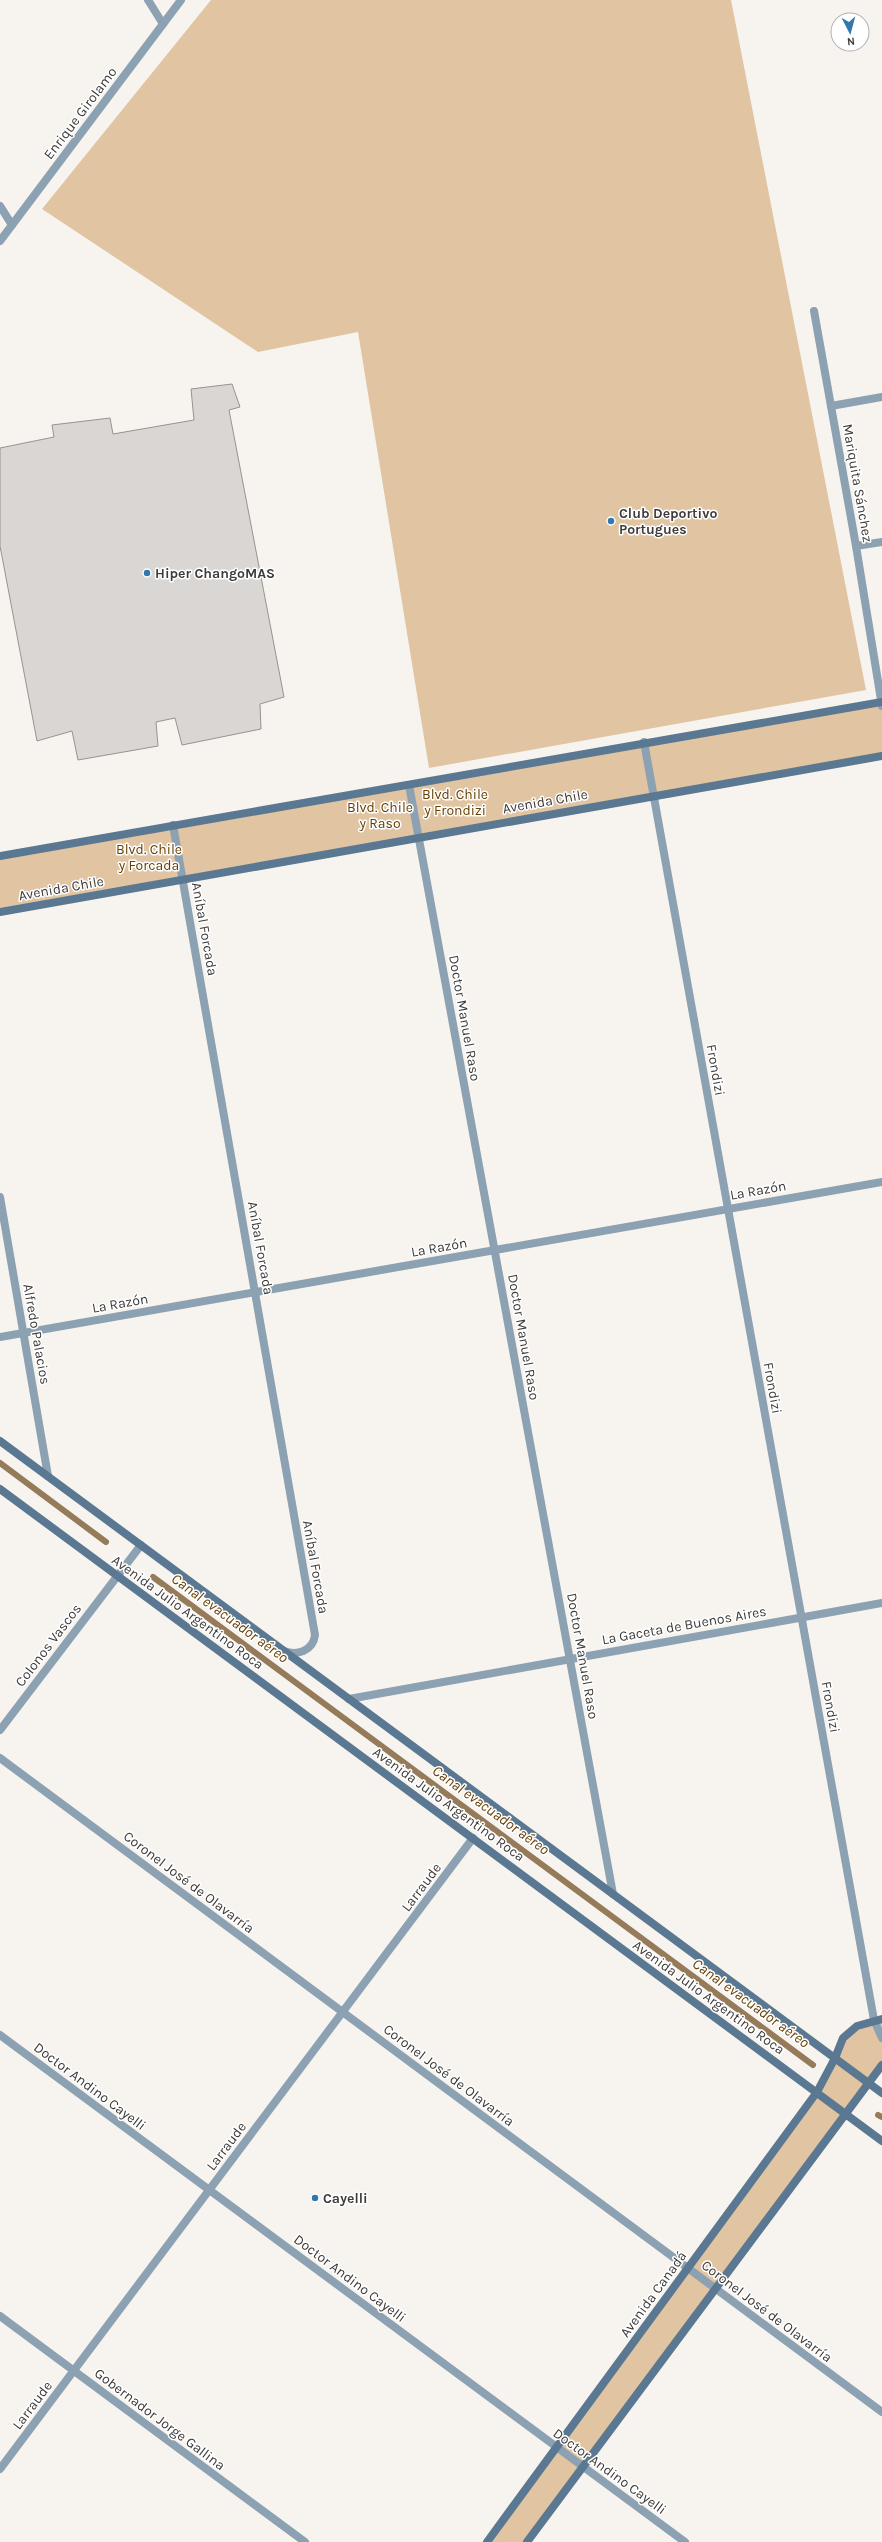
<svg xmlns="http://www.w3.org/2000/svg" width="882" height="2542" viewBox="0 0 882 2542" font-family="Karla,sans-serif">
  <rect width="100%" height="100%" fill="#f7f4f0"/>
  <g fill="#e1c4a1">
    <polygon points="211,0 731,0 866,690 429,768 358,332 258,352 42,209"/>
    <polygon points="882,702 882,756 0,912 0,856"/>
    <polygon points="882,2019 882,2065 527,2542 487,2542 817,2092 843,2038 857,2026"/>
  </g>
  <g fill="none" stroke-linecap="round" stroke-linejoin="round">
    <g stroke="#967b5a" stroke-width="6">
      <polyline points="0,1463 106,1542"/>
      <polyline points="153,1577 813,2065"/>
      <polyline points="878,2115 882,2117"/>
    </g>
  </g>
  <polygon fill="#d9d6d3" stroke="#969390" points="232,384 240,407 229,410 284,697 260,704 261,729 182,745 175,718 156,722 158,746 78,760 72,731 37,741 0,546 0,448 54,437 52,425 110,418 113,434 194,420 191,389"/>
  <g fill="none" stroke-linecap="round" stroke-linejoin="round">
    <g stroke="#8ca1b2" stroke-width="8">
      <polyline points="148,0 163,24"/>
      <polyline points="814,311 856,546 882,706"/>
      <polyline points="831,406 882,397"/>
      <polyline points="856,546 882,542"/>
      <polyline points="409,785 613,1894"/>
      <path d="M173,825L315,1635C313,1651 297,1656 284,1651"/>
      <polyline points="0,1197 48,1476"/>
      <polyline points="0,1337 882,1182"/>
      <polyline points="349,1699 882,1603"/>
      <polyline points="0,1730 141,1545"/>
      <polyline points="0,1758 882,2412"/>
      <polyline points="0,2035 685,2542"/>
      <polyline points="0,2316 305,2542"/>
      <polyline points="0,2469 473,1838"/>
    </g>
    <g stroke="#8ca1b2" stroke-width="8">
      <polyline points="0,206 12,225"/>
      <polyline points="0,241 181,0"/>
      <polyline points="644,742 874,2020 882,2038"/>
    </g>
    <g stroke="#5a7891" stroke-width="8">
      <polyline points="0,856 882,702"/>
      <polyline points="0,912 882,756"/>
      <polyline points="0,1441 882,2093"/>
      <polyline points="0,1489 882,2141"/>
      <polyline points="487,2542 817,2092 835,2058 843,2038 857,2026 882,2019"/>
      <polyline points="527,2542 882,2065"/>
    </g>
  </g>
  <g fill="#3179ad" stroke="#fff" stroke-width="1.5">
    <circle cx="611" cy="521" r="4"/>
    <circle cx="147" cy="573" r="4"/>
    <circle cx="315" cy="2198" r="4"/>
  </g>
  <g text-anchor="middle" stroke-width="3" stroke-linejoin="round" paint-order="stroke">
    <g font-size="14" fill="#3d3b3a" stroke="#fff">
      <text transform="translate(80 113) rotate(-53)" y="5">Enrique Girolamo</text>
      <text transform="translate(858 483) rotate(80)" y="5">Mariquita Sánchez</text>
      <text transform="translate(545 801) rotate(-10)" y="5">Avenida Chile</text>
      <text transform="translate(61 888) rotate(-10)" y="5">Avenida Chile</text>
      <text transform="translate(205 929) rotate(80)" y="5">Aníbal Forcada</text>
      <text transform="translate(465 1018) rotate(80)" y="5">Doctor Manuel Raso</text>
      <text transform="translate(716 1070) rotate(80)" y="5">Frondizi</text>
      <text transform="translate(758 1190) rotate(-10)" y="5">La Razón</text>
      <text transform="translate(439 1247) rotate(-10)" y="5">La Razón</text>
      <text transform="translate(261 1248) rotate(80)" y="5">Aníbal Forcada</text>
      <text transform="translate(120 1303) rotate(-10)" y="5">La Razón</text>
      <text transform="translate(37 1334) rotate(80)" y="5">Alfredo Palacios</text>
      <text transform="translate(524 1337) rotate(80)" y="5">Doctor Manuel Raso</text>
      <text transform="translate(773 1388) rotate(80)" y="5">Frondizi</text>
      <text transform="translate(316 1567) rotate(80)" y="5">Aníbal Forcada</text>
      <text transform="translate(188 1612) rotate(36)" y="5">Avenida Julio Argentino Roca</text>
      <text transform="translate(684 1625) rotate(-10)" y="5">La Gaceta de Buenos Aires</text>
      <text transform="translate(48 1645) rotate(-53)" y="5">Colonos Vascos</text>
      <text transform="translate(583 1656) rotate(80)" y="5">Doctor Manuel Raso</text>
      <text transform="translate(831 1707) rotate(80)" y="5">Frondizi</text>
      <text transform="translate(449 1804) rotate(36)" y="5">Avenida Julio Argentino Roca</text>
      <text transform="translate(189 1882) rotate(37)" y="5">Coronel José de Olavarría</text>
      <text transform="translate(421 1887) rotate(-53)" y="5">Larraude</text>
      <text transform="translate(709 1997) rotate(36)" y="5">Avenida Julio Argentino Roca</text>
      <text transform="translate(449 2075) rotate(37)" y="5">Coronel José de Olavarría</text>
      <text transform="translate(90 2086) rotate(37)" y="5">Doctor Andino Cayelli</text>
      <text transform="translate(226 2146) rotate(-53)" y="5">Larraude</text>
      <text transform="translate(350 2278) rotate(37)" y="5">Doctor Andino Cayelli</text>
      <text transform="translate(653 2294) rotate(-54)" y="5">Avenida Canadá</text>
      <text transform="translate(767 2311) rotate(37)" y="5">Coronel José de Olavarría</text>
      <text transform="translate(32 2405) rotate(-53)" y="5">Larraude</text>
      <text transform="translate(160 2419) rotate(37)" y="5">Gobernador Jorge Gallina</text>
      <text transform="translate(610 2471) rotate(36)" y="5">Doctor Andino Cayelli</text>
    </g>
    <g font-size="14" font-weight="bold" fill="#3d3b3a" stroke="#fff" text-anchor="start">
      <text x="619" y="518">Club Deportivo<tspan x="619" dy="16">Portugues</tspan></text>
      <text x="155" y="578">Hiper ChangoMAS</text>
      <text x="323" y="2203">Cayelli</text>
    </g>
    <g font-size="14" fill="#653f03" stroke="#fff">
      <text x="455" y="799">Blvd. Chile<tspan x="455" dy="16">y Frondizi</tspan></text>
      <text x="380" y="812">Blvd. Chile<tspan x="380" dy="16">y Raso</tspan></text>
      <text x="149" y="854">Blvd. Chile<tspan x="149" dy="16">y Forcada</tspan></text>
    </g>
    <g font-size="15" font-style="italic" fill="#684308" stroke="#fff">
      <text transform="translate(230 1618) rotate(36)" y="5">Canal evacuador aéreo</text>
      <text transform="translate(491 1810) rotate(36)" y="5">Canal evacuador aéreo</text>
      <text transform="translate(751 2003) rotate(36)" y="5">Canal evacuador aéreo</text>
    </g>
  </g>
  <g transform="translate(850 32) rotate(174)"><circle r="19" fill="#ffffff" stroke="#b1b1b0"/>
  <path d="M0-3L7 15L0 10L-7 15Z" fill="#3179ad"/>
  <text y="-6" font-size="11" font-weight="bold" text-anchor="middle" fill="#3d3b3a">N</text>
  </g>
</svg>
